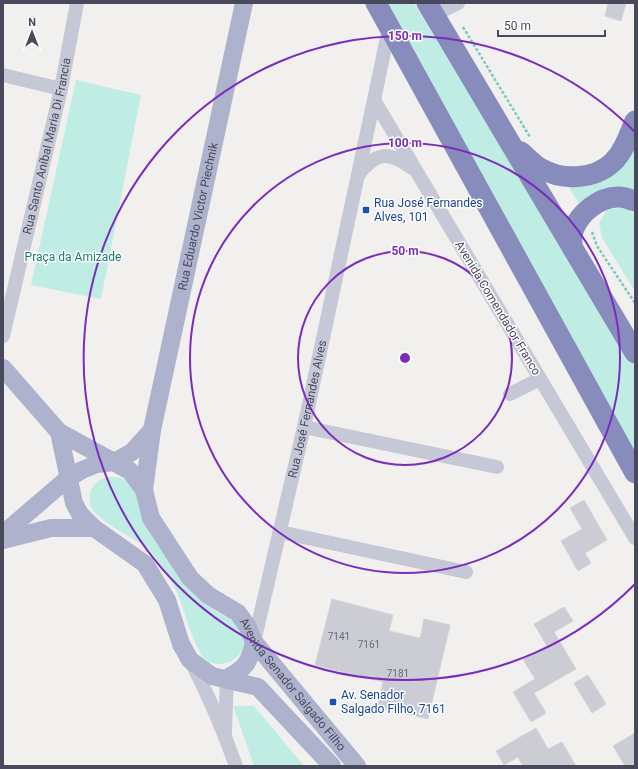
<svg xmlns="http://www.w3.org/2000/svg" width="638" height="769" viewBox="0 0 638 769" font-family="Roboto,sans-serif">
  <rect width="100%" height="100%" fill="#f1f0ef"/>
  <g fill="#bfede4">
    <polygon points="386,3 414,3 635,368 635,458"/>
    <polygon points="76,80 141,95 101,299 31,285"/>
    <polygon points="635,144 635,193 581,206 565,182"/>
    <polygon points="622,207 635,214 635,291 602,238 599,223 607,210"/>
    <path d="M107,477C118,477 130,478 136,489C140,495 138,505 141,512C149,538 169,559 185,580C194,593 205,603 217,612C225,617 237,621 242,629C249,640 243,654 233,660C225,665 213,666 205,659C194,649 185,611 178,595C174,586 168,575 162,567C157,561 152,552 147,548C131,536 108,527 94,512C89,506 88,497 91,490C94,483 100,479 107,477Z"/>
    <polygon points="233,706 254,706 304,766 254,766"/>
  </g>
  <g fill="#cccdd4" stroke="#d4d3da">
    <polygon points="608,3 626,3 621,21 605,16"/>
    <polygon points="584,500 607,540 585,553 591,563 578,571 561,541 582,529 570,508"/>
    <polygon points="332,599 393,615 389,631 420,638 424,619 450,625 428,719 377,707 383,682 315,665"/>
    <polygon points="564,607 573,621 554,632 576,669 534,693 546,713 531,722 513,692 535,679 523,659 547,646 534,624"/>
    <polygon points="588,675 606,704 592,713 574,683"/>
    <polygon points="536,728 548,749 562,742 576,766 523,766 518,757 504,765 496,751"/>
    <polygon points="635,733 635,766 625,766 613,746"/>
  </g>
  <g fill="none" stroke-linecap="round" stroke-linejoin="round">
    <g stroke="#78cac3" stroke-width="2.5" stroke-dasharray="3 2" stroke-linecap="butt">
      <polyline points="463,27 530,137"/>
      <polyline points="592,232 597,246 635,303"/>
    </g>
    <g stroke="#c6c8d6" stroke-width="14">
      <polyline points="434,15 458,3"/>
      <polyline points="389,28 374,100 635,538"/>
      <polyline points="3,75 61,89"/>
      <path d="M358,175C377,151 388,151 412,168"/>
      <path id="s1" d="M3,336L61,89L77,3"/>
      <polyline points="510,394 540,379"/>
      <polyline points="304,427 497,467"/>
      <polyline points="280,532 466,572"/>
      <path id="s2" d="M254,642L304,427L374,100"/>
      <path d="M191,662C209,696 223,730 236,766"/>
      <polyline points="225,732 227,678"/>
    </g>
    <g stroke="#afb2cd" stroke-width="18">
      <path id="s3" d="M3,368L59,432L130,471L144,490L151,518L190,578L208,595L238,613L248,627L254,642L357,766"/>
      <polyline points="59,432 74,503 80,514 94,528 145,564 167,600 181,644 190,660 212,676 258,687 332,766"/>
      <path id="s4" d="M144,490L152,430L244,3"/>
      <polyline points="3,534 67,479 82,470 97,464 114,462 132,452 152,430"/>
      <polyline points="3,540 51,528 94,528"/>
      <path d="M227,678C246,668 249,663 254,642"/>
    </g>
    <g stroke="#888cbc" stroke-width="21">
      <polyline points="376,3 635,473"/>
      <polyline points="427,3 635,353"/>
      <path d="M521,152C527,157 533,164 540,168C562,181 594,180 613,162C624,151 629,135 635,121"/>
      <path d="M572,247C572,242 571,236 573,231C579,213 600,196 620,197C625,197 630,200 635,201"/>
    </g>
  </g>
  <g fill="none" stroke="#7b2cbf" stroke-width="2">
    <circle cx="405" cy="358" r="107"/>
    <circle cx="405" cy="358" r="215"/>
    <path d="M635 584A322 322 0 1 1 635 132"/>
  </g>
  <g fill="#1a4fb4" stroke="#fff" stroke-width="1.5">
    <rect x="362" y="206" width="8" height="8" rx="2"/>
    <rect x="329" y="698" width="8" height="8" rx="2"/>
  </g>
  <g text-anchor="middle" stroke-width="3" stroke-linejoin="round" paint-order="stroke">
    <g font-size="10" fill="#696b7a">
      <text x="339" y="640">7141</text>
      <text x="369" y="648">7161</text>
      <text x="398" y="677">7181</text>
    </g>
    <g font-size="12" fill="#484a5c" stroke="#fff">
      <text dy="4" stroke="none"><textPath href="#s1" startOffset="195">Rua Santo Aníbal Maria Di Francia</textPath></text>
      <text dy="4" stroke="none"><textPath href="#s4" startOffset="279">Rua Eduardo Victor Piechnik</textPath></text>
      <text transform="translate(498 308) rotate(59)" y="4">Avenida Comendador Franco</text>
      <text dy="4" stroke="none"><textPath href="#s2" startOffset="239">Rua José Fernandes Alves</textPath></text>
      <text dy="4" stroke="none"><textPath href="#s3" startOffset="440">Avenida Senador Salgado Filho</textPath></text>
    </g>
    <g font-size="12" fill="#164399" stroke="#fff" text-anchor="start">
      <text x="374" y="207">Rua José Fernandes<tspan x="374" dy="14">Alves, 101</tspan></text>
      <text x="341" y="699">Av. Senador<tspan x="341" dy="14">Salgado Filho, 7161</tspan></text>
    </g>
    <g font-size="12" fill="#1a7b72" stroke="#fff">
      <text x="73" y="261">Praça da Amizade</text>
    </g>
  </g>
  <circle cx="405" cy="358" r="6" fill="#7b2cbf" stroke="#fff" stroke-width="2"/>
  <g font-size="12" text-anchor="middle" font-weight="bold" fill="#7b2cbf" stroke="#fff" stroke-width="3" stroke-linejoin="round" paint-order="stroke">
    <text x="405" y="40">150 m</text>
    <text x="405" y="147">100 m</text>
    <text x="405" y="255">50 m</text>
  </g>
  <rect width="638" height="769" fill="none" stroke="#484a5c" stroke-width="8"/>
  <g transform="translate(32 32)" stroke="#ffffff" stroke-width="3" paint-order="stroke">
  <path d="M0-3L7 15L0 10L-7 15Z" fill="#484a5c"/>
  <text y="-6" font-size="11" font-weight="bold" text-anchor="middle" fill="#484a5c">N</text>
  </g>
  <path d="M498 30v6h107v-6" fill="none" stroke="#484a5c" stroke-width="2"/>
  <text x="504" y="30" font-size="12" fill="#484a5c" stroke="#ffffff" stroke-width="3" paint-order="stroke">50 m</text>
</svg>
